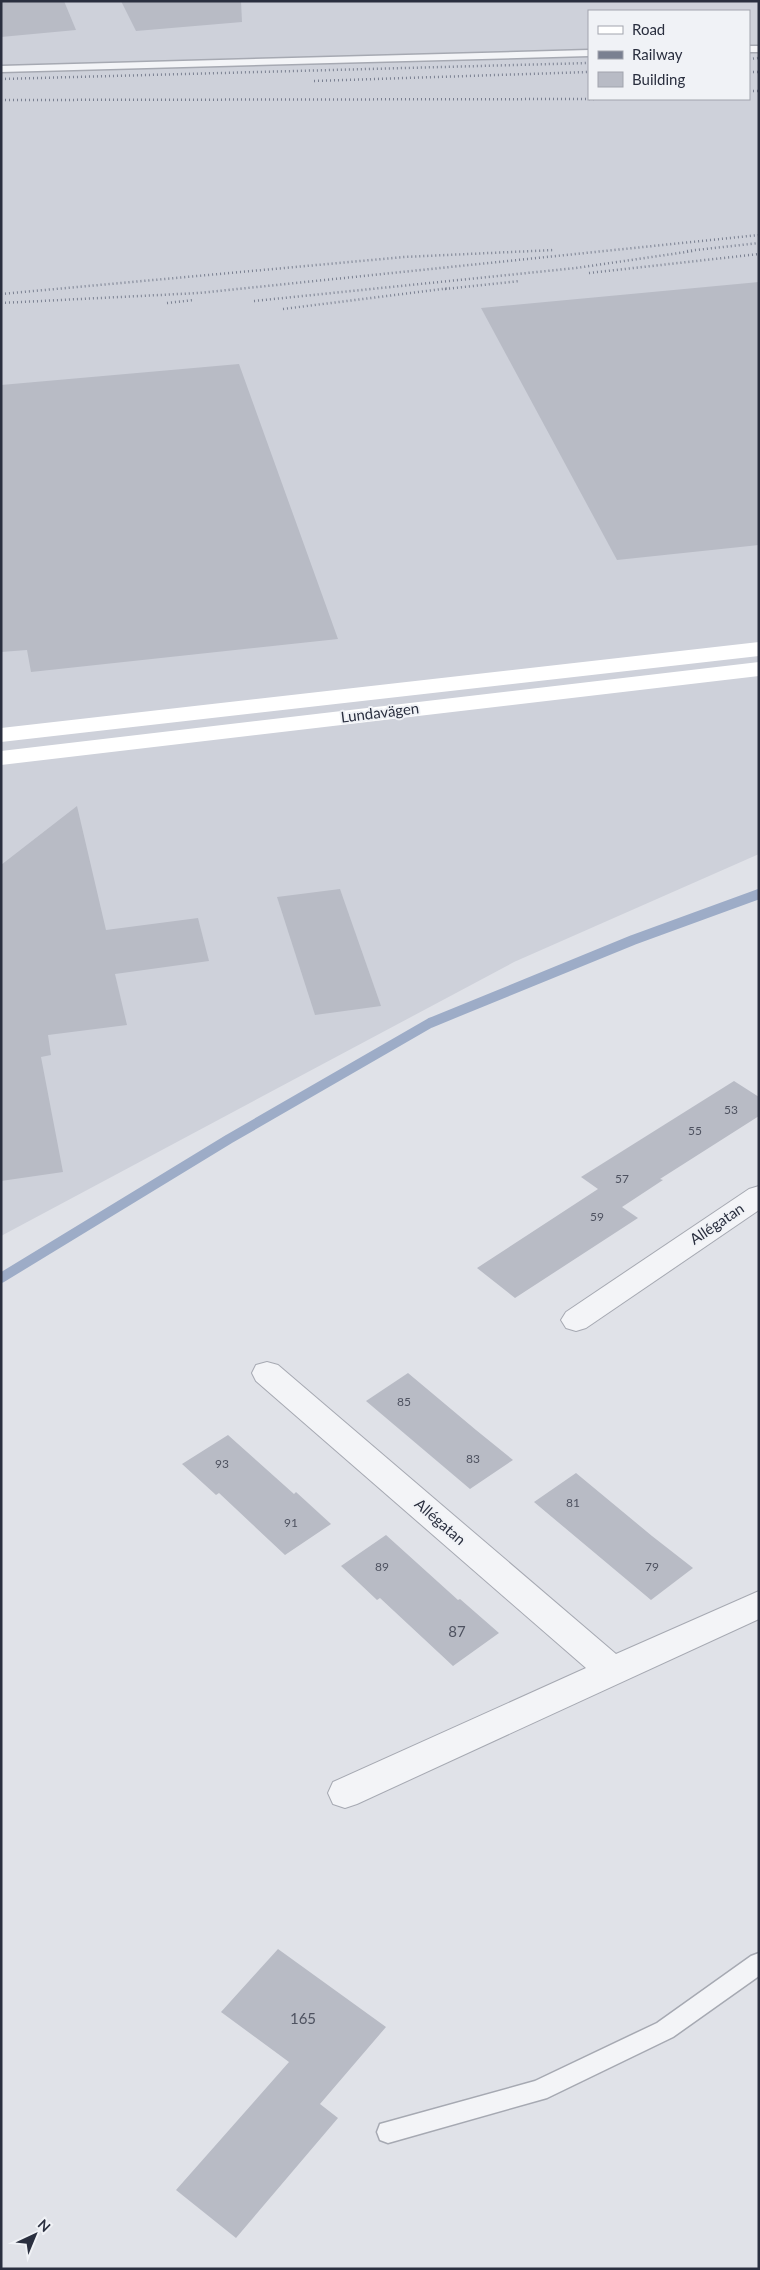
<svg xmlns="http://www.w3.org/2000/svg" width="760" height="2270" viewBox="0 0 760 2270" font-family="Lato,sans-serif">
  <rect width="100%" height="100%" fill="#e0e2e8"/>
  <path fill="#ced1da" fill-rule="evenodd" d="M1,1H759V854L514,962L1,1236ZM589,11H749V99H589Z"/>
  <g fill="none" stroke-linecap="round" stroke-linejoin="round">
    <polyline stroke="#9dacc7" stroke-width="10" points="1,1278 229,1139 430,1023 633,940 759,894"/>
  </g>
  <g fill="#b8bbc5">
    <polygon points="1,1 64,1 76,30 1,37"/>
    <polygon points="121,1 241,1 242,22 136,31"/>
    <polygon points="759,282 759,545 617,560 481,308"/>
    <polygon points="239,364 338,639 31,672 27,650 1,652 1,385"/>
    <polygon points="77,806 106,930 198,918 209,961 115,974 127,1025 48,1035 51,1055 41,1057 63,1172 1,1181 1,865"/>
    <polygon points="340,889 381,1006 315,1015 277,897"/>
    <polygon points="734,1081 759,1097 759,1116 660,1179 663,1180 622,1207 638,1218 515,1298 477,1268 598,1189 581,1177"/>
    <polygon points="408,1373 476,1430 513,1460 470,1489 366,1401"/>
    <polygon points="228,1435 294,1494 296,1492 331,1524 285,1555 219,1493 216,1495 182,1464"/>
    <polygon points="576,1473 652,1536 693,1568 651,1600 534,1502"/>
    <polygon points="386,1535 458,1600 460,1599 499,1633 453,1666 380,1598 377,1600 341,1566"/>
    <polygon points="278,1949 386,2027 320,2104 338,2118 236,2238 176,2190 289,2062 221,2012"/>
  </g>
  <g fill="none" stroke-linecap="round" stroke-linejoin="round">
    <defs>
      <g id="service">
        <rect x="749" y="46" width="10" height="6"/>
        <polygon points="589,50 589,56 1,72 1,66"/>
        <polygon points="759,1953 759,1976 673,2037 547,2098 388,2143 380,2140 377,2132 380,2124 535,2081 657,2023 751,1956"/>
      </g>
      <g id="minor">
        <polygon points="759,1186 759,1210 586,1328 576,1331 566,1328 561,1320 566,1312 749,1189"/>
        <polygon points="267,1362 278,1365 616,1654 759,1591 759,1619 357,1804 345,1808 333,1804 328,1793 333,1782 586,1668 256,1381 252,1373 256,1365"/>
      </g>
    </defs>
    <use href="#service" stroke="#a6a9b2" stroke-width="3"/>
    <use href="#minor" stroke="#a6a9b2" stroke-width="2"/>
    <use href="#service" fill="#f3f4f7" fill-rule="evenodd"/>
    <use href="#minor" fill="#f3f4f7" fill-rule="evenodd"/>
    <g fill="#fff" fill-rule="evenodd">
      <polygon points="759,642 759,656 1,742 1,728"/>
      <polygon points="759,662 759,676 1,765 1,751"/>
    </g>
    <g stroke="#7a8091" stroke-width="2.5" stroke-dasharray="1 3" stroke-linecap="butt">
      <polyline points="749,59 759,58"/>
      <polyline points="749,72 759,72"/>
      <polyline points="1,79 589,63"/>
      <polyline points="314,81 589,72"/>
      <polyline points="749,91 759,91"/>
      <polyline points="1,100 597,99"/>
      <polyline points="687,251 759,243"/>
      <polyline points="589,273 759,254"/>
      <polyline points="445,289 520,281"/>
      <polyline points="1,294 404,257 554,250"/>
      <polyline points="254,301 576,268 693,251"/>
      <polyline points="1,303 199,293 759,235"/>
      <polyline points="167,303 194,300"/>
      <polyline points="283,309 450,288"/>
    </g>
  </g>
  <g text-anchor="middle" stroke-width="4" stroke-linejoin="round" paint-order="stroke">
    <g font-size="12" fill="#4e5260">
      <text x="731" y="1114">53</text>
      <text x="695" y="1135">55</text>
      <text x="622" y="1183">57</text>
      <text x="597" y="1221">59</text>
      <text x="404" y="1406">85</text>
      <text x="473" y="1463">83</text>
      <text x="222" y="1468">93</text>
      <text x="573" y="1507">81</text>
      <text x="291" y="1527">91</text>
      <text x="382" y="1571">89</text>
      <text x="652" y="1571">79</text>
    </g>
    <g font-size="15" fill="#2a2f3f" stroke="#f0f2f6">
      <text transform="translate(380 713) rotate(-7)" y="5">Lundavägen</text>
      <text transform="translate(717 1224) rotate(-34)" y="5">Allégatan</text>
      <text transform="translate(440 1522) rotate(41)" y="5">Allégatan</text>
    </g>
    <g font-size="15" fill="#4e5260">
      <text x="457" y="1637">87</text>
      <text x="303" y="2024">165</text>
    </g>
  </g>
  <rect width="760" height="2270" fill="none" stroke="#2a2f3f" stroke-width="5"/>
  <rect x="588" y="10" width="162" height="90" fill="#f0f2f6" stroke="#a1a4ad"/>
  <rect x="598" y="26" width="25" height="8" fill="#ffffff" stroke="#a1a4ad"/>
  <text x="632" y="35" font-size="15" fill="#2a2f3f">Road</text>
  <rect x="598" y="51" width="25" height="8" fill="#7a8091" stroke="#a1a4ad"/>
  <text x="632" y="60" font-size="15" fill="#2a2f3f">Railway</text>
  <rect x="598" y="72" width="25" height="15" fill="#b8bbc5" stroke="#a1a4ad"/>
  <text x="632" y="85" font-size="15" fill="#2a2f3f">Building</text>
  <g transform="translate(35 2235) rotate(44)" stroke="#f0f2f6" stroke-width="4" paint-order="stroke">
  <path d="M0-4L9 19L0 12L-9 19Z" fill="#2a2f3f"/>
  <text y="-8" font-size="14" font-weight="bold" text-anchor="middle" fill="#2a2f3f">N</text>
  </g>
</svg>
